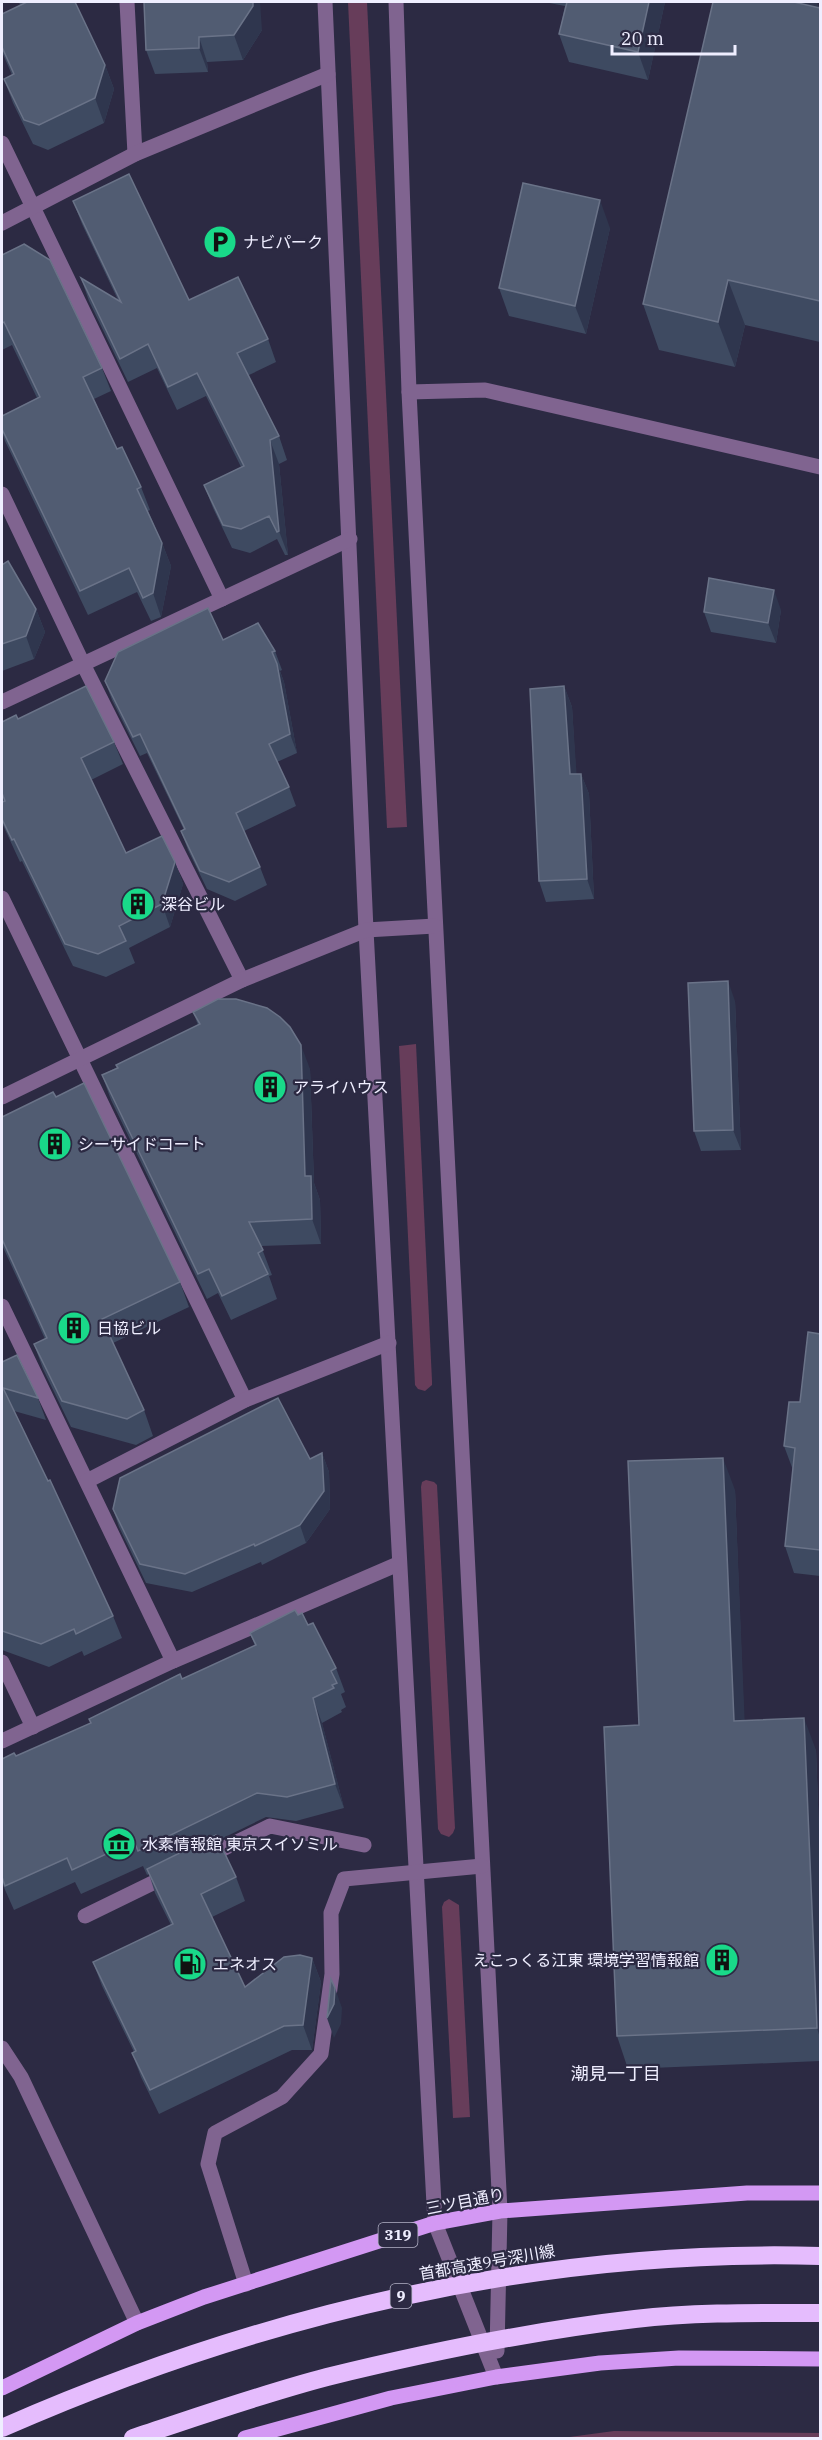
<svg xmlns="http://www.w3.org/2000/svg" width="822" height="2440" viewBox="0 0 822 2440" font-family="'IBM Plex Serif','Noto Sans JP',serif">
  <rect width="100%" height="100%" fill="#2c2a43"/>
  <g fill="#673d5a">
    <polygon points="348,2 367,2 407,827 387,828"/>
    <polygon points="416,1044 432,1381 432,1385 425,1391 418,1389 415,1385 399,1046"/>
    <polygon points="426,1480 434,1482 437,1485 455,1828 453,1833 449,1837 441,1834 438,1829 421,1487 422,1482"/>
    <polygon points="449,1899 459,1905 470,2117 453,2118 442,1907 444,1902"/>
    <polygon points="614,2431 820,2433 820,2438 562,2438"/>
  </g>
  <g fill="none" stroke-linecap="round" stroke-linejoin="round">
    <g stroke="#806490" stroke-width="15">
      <polyline points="127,2 135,154"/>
      <polyline points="325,2 366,930 435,2223 496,2377"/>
      <polyline points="396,2 409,392 500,2211 497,2351"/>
      <polyline points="2,143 222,599"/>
      <polyline points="2,223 135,154 328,74"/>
      <polyline points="409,392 485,390 820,467"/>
      <polyline points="2,494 83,664 242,980"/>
      <polyline points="2,702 350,539"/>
      <polyline points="2,898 245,1400"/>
      <polyline points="2,1097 242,980 366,930 435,926"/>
      <polyline points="2,1306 173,1661"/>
      <polyline points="87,1481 245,1400 389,1343"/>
      <polyline points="2,1662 33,1727"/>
      <polyline points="2,1741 173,1661 398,1564"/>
      <polyline points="206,1857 270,1826 364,1845"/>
      <polyline points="85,1916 169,1875"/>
      <polyline points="2,2048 21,2077 137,2323"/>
      <polyline points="246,2284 208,2164 215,2133 282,2097 321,2054 332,1974 331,1913 344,1879 482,1866"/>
    </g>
    <g stroke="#d398f3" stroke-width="15">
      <polyline points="2,2388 137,2323 204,2297 435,2223 500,2211 747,2193 820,2193"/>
      <polyline points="245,2438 391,2398 496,2377 600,2363 679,2358 820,2359"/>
    </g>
    <g stroke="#e5bcfd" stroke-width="18">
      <path d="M2,2428C259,2315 538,2248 820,2256"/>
      <path d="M133,2438C197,2417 262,2394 327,2377C429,2352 531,2331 635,2319C696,2312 759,2313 820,2313"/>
    </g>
  </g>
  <g fill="#3e4a61">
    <polygon points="19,2 75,2 105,65 114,89 104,123 48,150 33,144 13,103 4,79 12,75 2,52 2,14 20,5"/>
    <polygon points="144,2 262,30 243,60 207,62 208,72 155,74 146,50"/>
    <polygon points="544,2 665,2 648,80 569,62 559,34 565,6"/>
    <polygon points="818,6 820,8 820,342 745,325 735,367 659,350 643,304"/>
    <polygon points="73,201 189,300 268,339 276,362 249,375 279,436 287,460 279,464 288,555 285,555 277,539 250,553 232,548 213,508 204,485 241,467 206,396 177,410 157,368 128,382 89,301 81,278 118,300 82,224"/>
    <polygon points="610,228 586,334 509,316 499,288"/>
    <polygon points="2,255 102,368 111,391 94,399 117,449 141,487 150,510 148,511 162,543 171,566 161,617 151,621 137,592 88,615 5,441 2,432 2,416 37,398 12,345 2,350"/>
    <polygon points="2,565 36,609 45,632 34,659 2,671"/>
    <polygon points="781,610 776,643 711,632 704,612"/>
    <polygon points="223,640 275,651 282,670 280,671 284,682 297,753 277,762 289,787 296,806 244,831 260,867 267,885 235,901 207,889 188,850 181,831 184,830 147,753 140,756 112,700 105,681"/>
    <polygon points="564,686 572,707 576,774 581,774 589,794 594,899 546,902 539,881"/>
    <polygon points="18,719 114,742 123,764 91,780 126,853 175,862 183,884 170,927 129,948 135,963 106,977 73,966 22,861 20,862 2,823 2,802 3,802 2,798 2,722"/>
    <polygon points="735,1001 741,1150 701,1151 694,1131"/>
    <polygon points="193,1012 310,1069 314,1183 320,1200 321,1244 261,1246 272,1275 269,1276 277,1299 231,1320 218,1293 207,1299 111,1100 102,1075 198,1025"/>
    <polygon points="2,1117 180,1282 189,1307 113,1343 144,1410 153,1436 136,1445 71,1427 43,1369 34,1344 45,1339 2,1245"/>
    <polygon points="820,1334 820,1576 794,1573 785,1546 793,1470 784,1446 800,1402"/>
    <polygon points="2,1362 38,1398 46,1420 14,1411 113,1616 122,1638 84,1656 82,1651 49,1667 2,1650"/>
    <polygon points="322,1453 329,1472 330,1509 306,1543 262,1565 261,1562 192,1592 146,1583 119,1527 113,1509 310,1459"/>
    <polygon points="735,1490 744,1720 816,1750 820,1858 820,2061 628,2069 617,2036 639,1725"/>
    <polygon points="298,1615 308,1625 336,1668 345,1692 341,1694 346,1707 341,1710 342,1712 322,1723 344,1808 296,1821 266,1817 219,1840 236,1877 245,1901 212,1917 245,1987 312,1958 321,1982 312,2050 292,2050 159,2114 141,2077 132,2053 134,2052 102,1986 93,1962 171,1925 155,1893 149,1874 147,1875 143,1866 81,1894 75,1882 14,1910 2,1883 2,1759 16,1756 91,1723 182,1679 255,1646 250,1633"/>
  </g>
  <g fill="#2f364e">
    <polygon points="253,2 260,2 262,30 243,60 234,35"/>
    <polygon points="649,2 665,2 648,80 638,52"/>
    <polygon points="793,2 817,2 818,6 809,47"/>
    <polygon points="199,37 207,62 208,72 199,48"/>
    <polygon points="105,65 114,89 104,123 95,98"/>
    <polygon points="600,200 610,228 586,334 575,306"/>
    <polygon points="728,280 745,325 735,367 718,322"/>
    <polygon points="270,440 279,464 288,555 279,531"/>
    <polygon points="162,543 171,566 161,617 153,593"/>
    <polygon points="774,590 781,610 776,643 768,623"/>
    <polygon points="36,609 45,632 34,659 26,636"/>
    <polygon points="277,664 284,682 297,753 290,734"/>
    <polygon points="564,686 572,707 578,795 570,774"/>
    <polygon points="581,774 589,794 594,899 587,879"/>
    <polygon points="175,862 183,884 170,927 162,904"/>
    <polygon points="728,981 735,1001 741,1150 733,1130"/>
    <polygon points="301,1045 310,1069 314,1183 320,1200 321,1244 312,1219 305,1176"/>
    <polygon points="322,1453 329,1472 330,1509 306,1543 300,1525"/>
    <polygon points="723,1458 735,1490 746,1753 734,1721"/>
    <polygon points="313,1698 322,1723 344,1808 335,1784"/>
    <polygon points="804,1718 816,1750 820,1858 820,2038 817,2028"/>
    <polygon points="312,1958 321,1982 312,2050 303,2025"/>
    <polygon points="335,1988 342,2008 341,2024 334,2038 327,2018"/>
  </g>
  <g fill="#515c72" stroke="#6a7388" stroke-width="1.5">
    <polygon points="27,2 75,2 105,65 95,98 39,125 24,120 4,79 14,74 2,47 2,14"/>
    <polygon points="144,2 253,2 253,6 234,35 199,37 199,48 146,50"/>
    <polygon points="567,2 649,2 638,52 559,34"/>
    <polygon points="713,2 794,2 820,8 820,301 728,280 718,322 643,304"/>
    <polygon points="129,174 189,300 238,277 268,339 237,353 279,436 270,440 279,531 277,532 269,516 241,529 223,525 204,485 244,466 197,373 168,387 148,344 120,359 81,278 121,302 73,201"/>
    <polygon points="523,183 600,200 575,306 499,288"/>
    <polygon points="24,244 50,260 102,368 83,377 117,449 122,447 141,487 137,489 162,543 153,593 143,598 129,568 80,591 2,429 2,416 40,397 4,322 2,323 2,255"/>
    <polygon points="8,561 36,609 26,636 2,644 2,565"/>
    <polygon points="709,578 774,590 768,623 704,612"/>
    <polygon points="208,608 223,640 258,623 275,651 272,652 277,664 290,734 269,744 289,787 236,813 260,867 229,882 200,871 181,831 185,829 140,734 133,737 105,681 118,652"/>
    <polygon points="86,686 114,742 81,758 126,853 162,836 175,862 162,904 119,926 126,941 98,954 65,944 14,839 12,840 2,819 2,802 5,801 2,793 2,722 16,715 18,719"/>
    <polygon points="564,686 570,774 581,774 587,879 539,881 530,689"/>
    <polygon points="728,981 733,1130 694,1131 688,983"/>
    <polygon points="218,999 236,999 267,1008 280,1017 290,1027 301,1045 305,1176 311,1176 312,1219 249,1222 263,1250 258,1253 268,1274 222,1296 209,1269 198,1274 102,1075 118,1068 116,1065 200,1024 193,1012"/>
    <polygon points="84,1083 180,1282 102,1319 144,1410 127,1419 62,1401 34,1344 47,1338 2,1239 2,1117 53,1092 56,1097"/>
    <polygon points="808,1332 820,1334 820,1550 785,1546 795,1448 784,1446 789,1402 800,1402"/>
    <polygon points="17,1355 38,1398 3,1388 48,1481 50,1480 113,1616 76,1634 74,1629 41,1644 2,1631 2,1362"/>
    <polygon points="278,1398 310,1459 322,1453 324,1491 300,1525 255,1546 254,1544 185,1574 140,1564 113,1509 120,1478"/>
    <polygon points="723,1458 734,1721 804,1718 817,2028 617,2036 604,1727 639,1725 628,1461"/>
    <polygon points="295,1610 298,1615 302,1613 308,1625 313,1623 336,1668 331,1671 337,1683 332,1685 334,1688 313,1698 335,1784 287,1797 257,1793 138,1851 134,1841 72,1870 67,1858 5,1886 2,1877 2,1759 14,1753 16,1756 91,1723 89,1719 180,1674 182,1679 256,1645 250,1633"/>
    <polygon points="216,1835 236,1877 201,1894 245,1987 284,1957 300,1955 312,1958 303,2025 284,2026 150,2090 132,2053 136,2051 93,1962 173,1924 147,1869"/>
    <polygon points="331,1979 335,1988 334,2004 327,2018"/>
  </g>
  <defs>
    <symbol id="parking-disc" viewBox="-11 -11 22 22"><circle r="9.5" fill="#19d989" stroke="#2c2a43"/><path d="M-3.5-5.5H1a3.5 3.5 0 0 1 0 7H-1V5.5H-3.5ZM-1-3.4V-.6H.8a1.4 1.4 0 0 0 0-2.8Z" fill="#111"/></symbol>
    <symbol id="building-disc" viewBox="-11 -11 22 22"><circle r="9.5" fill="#19d989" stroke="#2c2a43"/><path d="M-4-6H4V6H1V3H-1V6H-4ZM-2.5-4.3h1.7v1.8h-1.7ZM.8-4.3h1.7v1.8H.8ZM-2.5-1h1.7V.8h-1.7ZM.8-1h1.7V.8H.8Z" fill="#111"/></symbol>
    <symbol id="museum-disc" viewBox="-11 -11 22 22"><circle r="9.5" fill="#19d989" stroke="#2c2a43"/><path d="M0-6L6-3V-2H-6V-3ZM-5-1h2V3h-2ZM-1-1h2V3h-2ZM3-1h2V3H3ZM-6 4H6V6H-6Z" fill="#111"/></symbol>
    <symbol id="fuel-disc" viewBox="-11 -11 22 22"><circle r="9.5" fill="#19d989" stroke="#2c2a43"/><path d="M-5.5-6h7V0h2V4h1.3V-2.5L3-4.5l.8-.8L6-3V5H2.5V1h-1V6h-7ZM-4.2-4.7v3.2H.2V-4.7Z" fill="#111"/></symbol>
  </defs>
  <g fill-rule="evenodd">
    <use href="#parking-disc" x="201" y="223" width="38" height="38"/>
    <use href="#building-disc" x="119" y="885" width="38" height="38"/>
    <use href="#building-disc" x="251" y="1068" width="38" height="38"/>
    <use href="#building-disc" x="36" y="1125" width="38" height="38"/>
    <use href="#building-disc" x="55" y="1309" width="38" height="38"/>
    <use href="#museum-disc" x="100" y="1825" width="38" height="38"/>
    <use href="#building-disc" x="703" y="1941" width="38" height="38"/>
    <use href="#fuel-disc" x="171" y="1945" width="38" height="38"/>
  </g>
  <g text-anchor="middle" stroke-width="4.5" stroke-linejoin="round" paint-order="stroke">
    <g fill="#2c2a43" stroke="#b4b3c7" stroke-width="1.5">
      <rect x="378.5" y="2223" width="39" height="24" rx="4.5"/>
      <rect x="390.5" y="2284" width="21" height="24" rx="4.5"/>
    </g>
    <g font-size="15" font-weight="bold" fill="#efeeff">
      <text x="398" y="2240">319</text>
      <text x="401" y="2301">9</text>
    </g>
    <g font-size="16" fill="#efeeff" stroke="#2c2a43" text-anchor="start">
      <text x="243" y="248">ナビパーク</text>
      <text x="161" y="910">深谷ビル</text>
      <text x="293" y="1093">アライハウス</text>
      <text x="78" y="1150">シーサイドコート</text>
      <text x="97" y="1334">日協ビル</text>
      <text x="142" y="1850">水素情報館 東京スイソミル</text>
      <text x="699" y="1966" text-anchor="end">えこっくる江東 環境学習情報館</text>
      <text x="213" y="1970">エネオス</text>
    </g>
    <g font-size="16" fill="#efeeff" stroke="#2c2a43">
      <text transform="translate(465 2201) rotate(-11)" y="6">三ツ目通り</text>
      <text transform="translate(487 2262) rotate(-10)" y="6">首都高速9号深川線</text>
    </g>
    <g font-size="18" fill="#efeeff" stroke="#2c2a43">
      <text x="616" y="2080">潮見一丁目</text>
    </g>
  </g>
  <rect width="822" height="2440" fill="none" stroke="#efeeff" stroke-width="6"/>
  <path d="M612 45v9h123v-9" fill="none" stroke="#efeeff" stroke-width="3"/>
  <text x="621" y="45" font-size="18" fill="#efeeff" stroke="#2c2a43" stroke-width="4.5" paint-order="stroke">20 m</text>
</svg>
